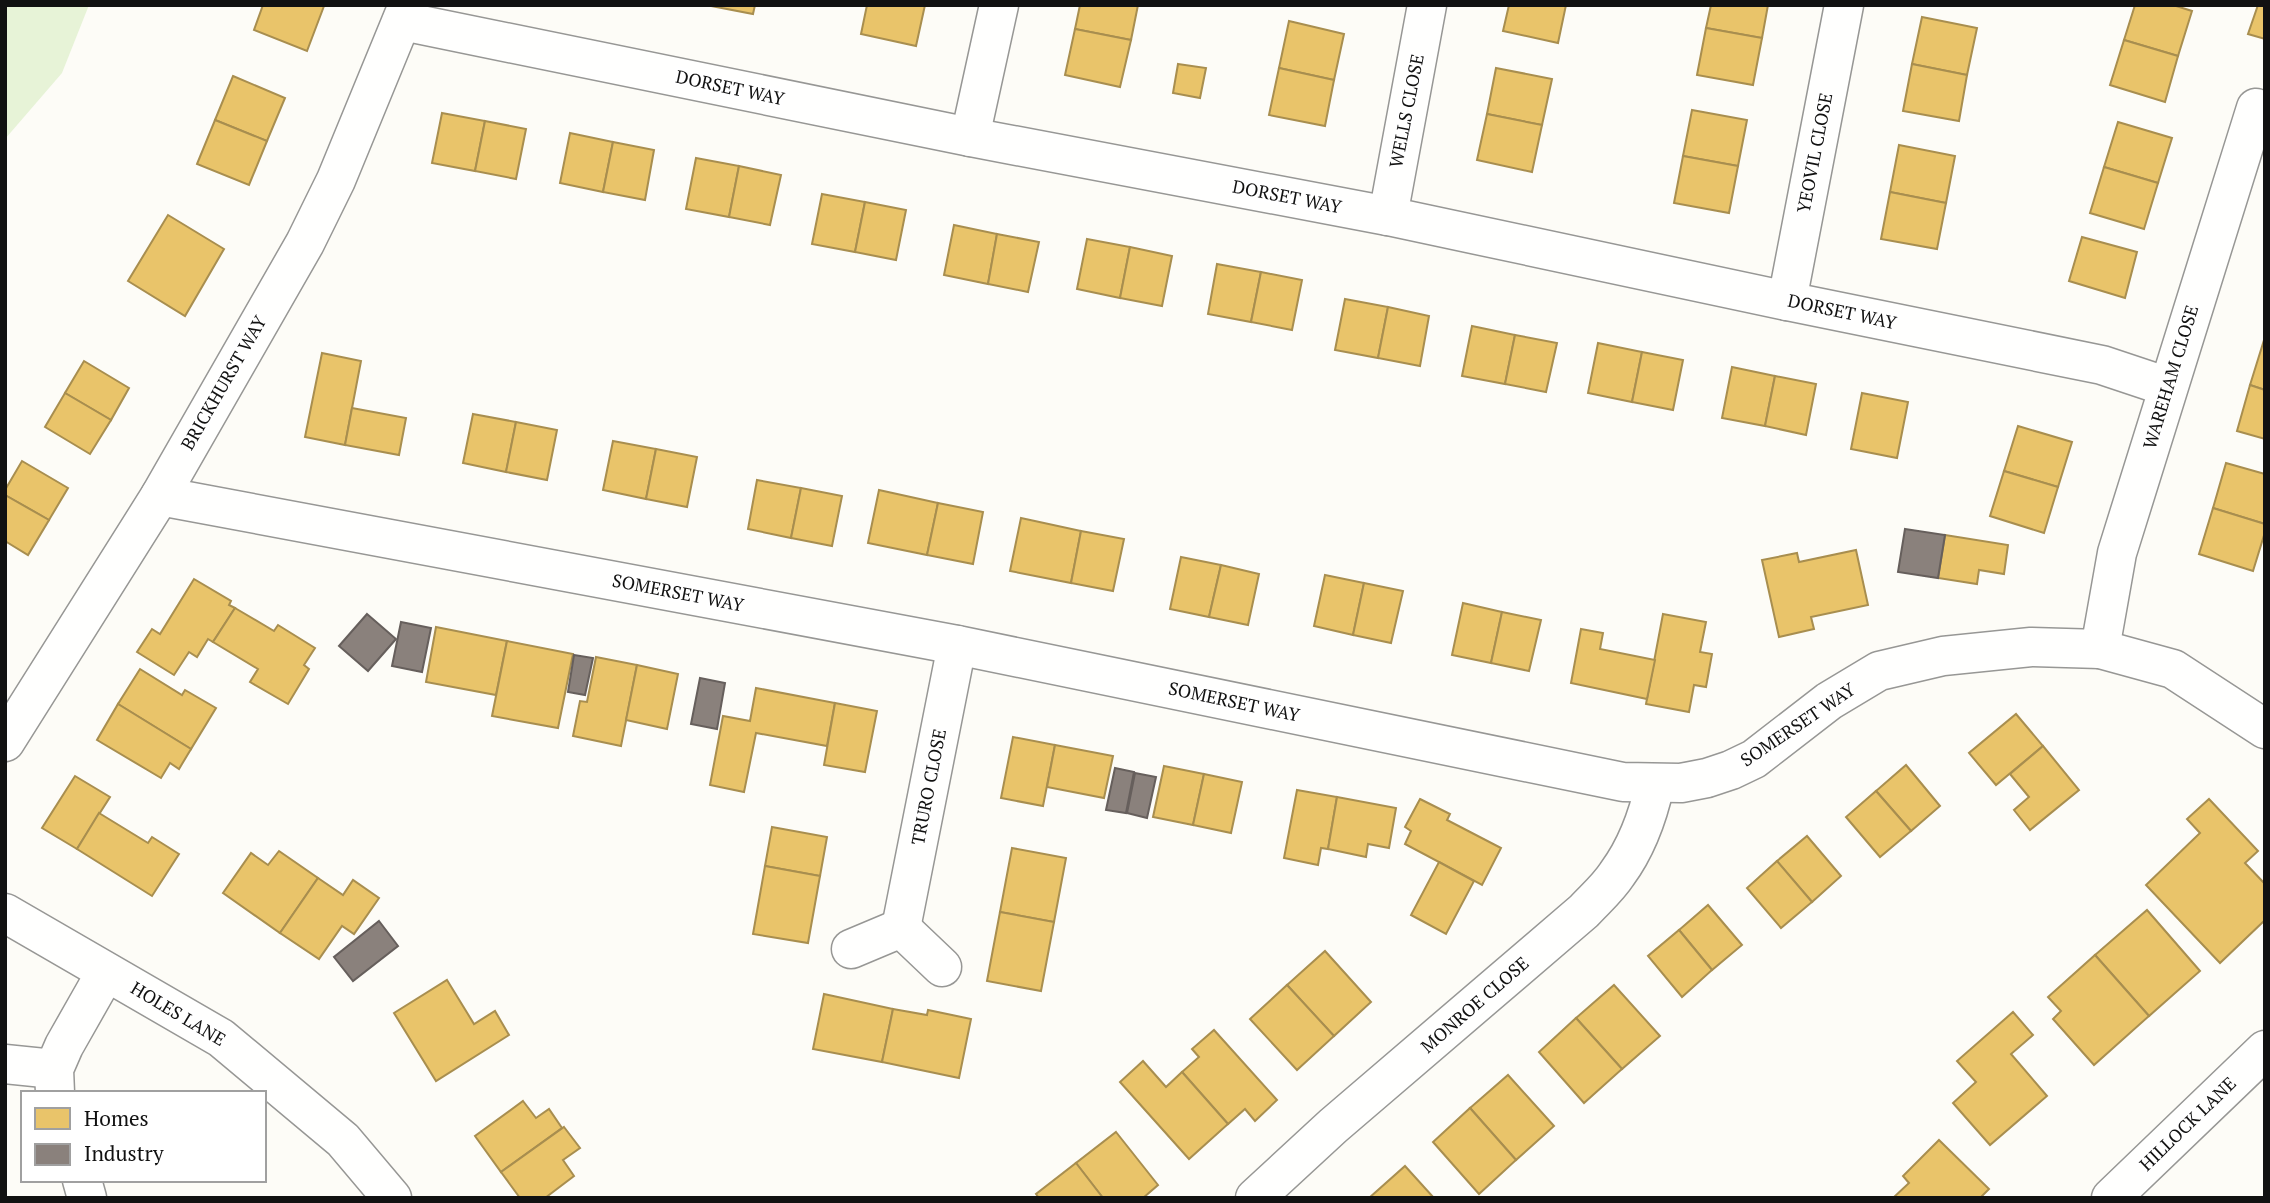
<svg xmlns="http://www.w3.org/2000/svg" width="2270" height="1203" viewBox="0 0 2270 1203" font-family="'PT Serif',serif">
  <rect width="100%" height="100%" fill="#fdfcf7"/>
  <polygon fill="#e7f3d7" points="5,5 89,5 62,73 5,139"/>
  <g fill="#e9c46a" stroke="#a88e4f" stroke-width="2">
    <polygon points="263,5 324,6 307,51 254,30"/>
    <polygon points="706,5 755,5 753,14"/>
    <polygon points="867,5 925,5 916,46 861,34"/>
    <polygon points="1080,5 1138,5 1131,40 1075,29"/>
    <polygon points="1509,5 1566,5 1558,43 1503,31"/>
    <polygon points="1711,5 1768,5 1762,38 1706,28"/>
    <polygon points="2135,5 2173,5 2192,11 2178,56 2124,40"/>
    <polygon points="2258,5 2265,5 2265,39 2248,34"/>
    <polygon points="1922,17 1977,28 1967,75 1912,64"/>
    <polygon points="1289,21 1344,34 1334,80 1279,68"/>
    <polygon points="1706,28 1762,38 1753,85 1697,75"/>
    <polygon points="1075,29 1131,40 1120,87 1065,75"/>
    <polygon points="2124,40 2178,56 2165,102 2110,85"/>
    <polygon points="1178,64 1206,68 1200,98 1173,93"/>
    <polygon points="1912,64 1967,75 1959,121 1903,111"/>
    <polygon points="1279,68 1334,80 1325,126 1269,115"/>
    <polygon points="1496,68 1552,79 1542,125 1487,114"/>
    <polygon points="233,76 285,98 267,141 215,120"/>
    <polygon points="1692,110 1747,120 1738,166 1683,156"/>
    <polygon points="442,113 485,121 475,171 432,163"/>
    <polygon points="1487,114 1542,125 1532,172 1477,160"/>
    <polygon points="215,120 267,141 249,185 197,164"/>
    <polygon points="485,121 526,129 516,179 475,171"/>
    <polygon points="2118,122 2172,138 2158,183 2104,167"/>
    <polygon points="570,133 613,142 603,192 560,183"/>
    <polygon points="613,142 654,150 645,200 603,192"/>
    <polygon points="1899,145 1955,156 1946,203 1890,192"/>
    <polygon points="1683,156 1738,166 1729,213 1674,203"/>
    <polygon points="696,158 739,166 729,217 686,209"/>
    <polygon points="739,166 781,175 770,225 729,217"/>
    <polygon points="2104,167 2158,183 2144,229 2090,213"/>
    <polygon points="1890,192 1946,203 1937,249 1881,239"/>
    <polygon points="822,194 865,202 855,252 812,244"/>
    <polygon points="865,202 906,210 896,260 855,252"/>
    <polygon points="168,215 224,249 185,316 128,281"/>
    <polygon points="954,225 997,234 988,284 944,275"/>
    <polygon points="997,234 1039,242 1028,292 988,284"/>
    <polygon points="2082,237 2137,252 2125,298 2069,281"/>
    <polygon points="1087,239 1130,247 1120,298 1077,289"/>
    <polygon points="1130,247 1172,256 1162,306 1120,298"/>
    <polygon points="1217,264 1261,272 1251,322 1208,314"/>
    <polygon points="1261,272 1302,280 1292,330 1251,322"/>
    <polygon points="1345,299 1388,307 1378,358 1335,350"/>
    <polygon points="1388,307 1429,316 1420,366 1378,358"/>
    <polygon points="1472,326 1515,335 1505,384 1462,376"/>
    <polygon points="1515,335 1557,343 1546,392 1505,384"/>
    <polygon points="2264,340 2265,340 2265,390 2250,385"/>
    <polygon points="1598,343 1642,352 1632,402 1588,393"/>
    <polygon points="1642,352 1683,360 1673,410 1632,402"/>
    <polygon points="322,353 361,361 345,445 305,437"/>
    <polygon points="84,361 129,388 111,420 65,393"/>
    <polygon points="1732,367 1775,376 1765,426 1722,418"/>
    <polygon points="1775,376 1816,384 1806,435 1765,426"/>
    <polygon points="2250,385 2265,390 2265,439 2237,431"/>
    <polygon points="65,393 111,420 90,454 45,427"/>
    <polygon points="1862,393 1908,402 1897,458 1851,449"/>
    <polygon points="352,408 406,418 399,455 345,445"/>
    <polygon points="473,414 516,422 506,472 463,463"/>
    <polygon points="516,422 557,430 547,480 506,472"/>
    <polygon points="2018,426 2072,442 2058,487 2004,471"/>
    <polygon points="613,441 656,449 646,499 603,490"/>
    <polygon points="656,449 697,457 687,507 646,499"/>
    <polygon points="22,461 68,488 49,520 5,495 5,490"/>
    <polygon points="2226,463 2265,474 2265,524 2213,508"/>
    <polygon points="2004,471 2058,487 2044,533 1990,516"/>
    <polygon points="757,480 801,488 791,538 748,529"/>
    <polygon points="801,488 842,496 832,546 791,538"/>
    <polygon points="879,490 938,503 927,555 868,543"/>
    <polygon points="5,495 49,520 28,555 5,541"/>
    <polygon points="938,503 983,512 973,564 927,555"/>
    <polygon points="2213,508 2265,524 2265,532 2253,571 2199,554"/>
    <polygon points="1021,518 1081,531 1071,583 1010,571"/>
    <polygon points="1081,531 1124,539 1113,591 1071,583"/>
    <polygon points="1945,535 2008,545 2004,574 1979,570 1977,584 1938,578"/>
    <polygon points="1856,550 1868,605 1811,617 1814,629 1779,637 1762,560 1797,553 1799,562"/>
    <polygon points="1181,557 1221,565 1209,617 1170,609"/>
    <polygon points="1221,565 1259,574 1248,625 1209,617"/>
    <polygon points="1325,575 1364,583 1353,635 1314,626"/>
    <polygon points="194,579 231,601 229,605 235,608 213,642 208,639 197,657 189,652 174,675 137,652 152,629 160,634"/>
    <polygon points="1364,583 1403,591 1391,643 1353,635"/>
    <polygon points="1463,603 1502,612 1491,663 1452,655"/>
    <polygon points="235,608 274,631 278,625 315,648 304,665 309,669 288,704 250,682 258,669 213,642"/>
    <polygon points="1502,612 1541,620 1529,671 1491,663"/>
    <polygon points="1663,614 1706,622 1700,652 1712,654 1706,687 1694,685 1689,712 1646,704"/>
    <polygon points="436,627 507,641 496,695 426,682"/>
    <polygon points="1581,629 1603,633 1600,649 1655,660 1647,699 1571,683"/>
    <polygon points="507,641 573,654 558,728 492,716"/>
    <polygon points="596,657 637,665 621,746 573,736 580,701 587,702"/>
    <polygon points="637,665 678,674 667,729 626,720"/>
    <polygon points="140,669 182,695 185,690 216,708 191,749 118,704"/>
    <polygon points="756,688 835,703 827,746 756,733 744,792 710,785 723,716 750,721"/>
    <polygon points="835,703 877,711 865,772 824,765"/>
    <polygon points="118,704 191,749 179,769 170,763 161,778 97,740"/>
    <polygon points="2016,714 2043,746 1996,785 1969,753"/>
    <polygon points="1013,737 1055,745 1043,806 1001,798"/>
    <polygon points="1055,745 1113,756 1104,798 1047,787"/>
    <polygon points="2043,746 2079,790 2030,830 2014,810 2029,797 2010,774"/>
    <polygon points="1906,765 1940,806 1911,831 1876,791"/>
    <polygon points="1164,766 1204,774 1193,825 1153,817"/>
    <polygon points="1204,774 1242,782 1231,833 1193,825"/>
    <polygon points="75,776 110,797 77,849 42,828"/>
    <polygon points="1297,790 1337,797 1328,849 1321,848 1318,865 1284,858"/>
    <polygon points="1876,791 1911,831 1880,857 1846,817"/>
    <polygon points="1337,797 1396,808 1389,848 1368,844 1366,857 1328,849"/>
    <polygon points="1420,799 1450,814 1447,820 1501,848 1482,885 1405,844 1411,831 1405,827"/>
    <polygon points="2209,799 2258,851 2245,863 2265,884 2265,920 2220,963 2146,885 2200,833 2187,819"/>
    <polygon points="99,813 148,843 152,837 179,854 152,896 77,849"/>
    <polygon points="772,827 827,837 820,876 765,866"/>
    <polygon points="1807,836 1841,876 1812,902 1777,861"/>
    <polygon points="1012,848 1066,858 1054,922 1000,912"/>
    <polygon points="279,851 318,878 280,933 223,893 251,853 268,865"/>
    <polygon points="1777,861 1812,902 1781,928 1747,888"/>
    <polygon points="1439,862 1474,881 1446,934 1411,915"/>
    <polygon points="765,866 820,876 808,943 753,934"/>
    <polygon points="318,878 343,895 353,880 379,898 354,934 342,926 319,959 280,933"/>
    <polygon points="1708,905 1742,945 1712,970 1679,930"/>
    <polygon points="2147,910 2200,971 2149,1016 2095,955"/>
    <polygon points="1000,912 1054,922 1041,991 987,981"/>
    <polygon points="1679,930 1712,970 1682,997 1648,956"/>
    <polygon points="1325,951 1371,1002 1334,1036 1287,985"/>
    <polygon points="2095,955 2149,1016 2094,1065 2053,1019 2061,1011 2048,997"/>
    <polygon points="447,980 474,1024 495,1011 509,1035 436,1081 394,1013"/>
    <polygon points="1287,985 1334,1036 1297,1070 1250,1019"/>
    <polygon points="1614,985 1660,1036 1622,1069 1576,1018"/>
    <polygon points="824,994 893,1009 882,1062 813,1049"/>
    <polygon points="893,1009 927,1015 928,1010 971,1019 959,1078 882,1062"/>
    <polygon points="2013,1012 2033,1035 2011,1054 2047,1096 1990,1145 1953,1103 1976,1082 1957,1061"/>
    <polygon points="1576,1018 1622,1069 1584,1103 1539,1052"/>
    <polygon points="1214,1030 1277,1100 1255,1121 1245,1109 1228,1124 1182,1072 1199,1057 1192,1049"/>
    <polygon points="1143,1061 1166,1087 1182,1072 1228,1124 1189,1159 1120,1082"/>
    <polygon points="1508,1075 1554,1126 1516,1160 1470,1108"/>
    <polygon points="523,1101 536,1118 549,1109 562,1128 501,1172 475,1136"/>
    <polygon points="1470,1108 1516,1160 1479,1194 1433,1142"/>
    <polygon points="564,1127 580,1148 563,1160 574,1176 545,1198 520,1198 501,1172"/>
    <polygon points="1116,1132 1158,1185 1143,1198 1103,1198 1076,1163"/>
    <polygon points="1939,1140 1989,1189 1980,1198 1893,1198 1909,1183 1903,1176"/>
    <polygon points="1076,1163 1103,1198 1039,1198 1036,1194"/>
    <polygon points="1405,1166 1434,1198 1369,1198"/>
  </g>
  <g fill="#8a817c" stroke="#665f5c" stroke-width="2">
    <polygon points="1905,529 1945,535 1938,578 1898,572"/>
    <polygon points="367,614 396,639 368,671 339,646"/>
    <polygon points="401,622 431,628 422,672 392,666"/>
    <polygon points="574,655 593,658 585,695 568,692"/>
    <polygon points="700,678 725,683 717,729 691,724"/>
    <polygon points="1115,768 1134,772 1126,813 1106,810"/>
    <polygon points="1135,773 1156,777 1147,818 1127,813"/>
    <polygon points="379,921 398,946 353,981 334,957"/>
  </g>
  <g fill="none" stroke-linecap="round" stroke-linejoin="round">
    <defs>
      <g id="minor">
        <polyline points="402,21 970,137 1388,216 1787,301 2102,365 2168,387"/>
        <polyline points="970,137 999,5"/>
        <polyline points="1388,216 1427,5"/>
        <polyline points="1787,301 1844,5"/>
        <polyline points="160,496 957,645 1623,782 1681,783 1707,778 1731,770 1754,759 1829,701 1879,671 1943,656 2031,647 2100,649 2173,669 2265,729"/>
        <polyline points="2100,649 2117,553 2256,108"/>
        <polyline points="5,742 160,496 305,243 336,180 408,5"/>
        <polyline points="5,913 221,1038 343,1140 392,1198"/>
        <polyline points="901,928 957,645"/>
        <polyline points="851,949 901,928 942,967"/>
        <polyline points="5,1064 54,1069"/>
        <polyline points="55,1093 54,1069 64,1046 106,972"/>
        <polyline points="82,1180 87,1198"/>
        <path d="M1255,1198L1333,1126L1584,911C1595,899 1608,888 1617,874C1637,847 1648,816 1655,784"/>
        <polyline points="2111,1198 2265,1050"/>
      </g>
    </defs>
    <use href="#minor" stroke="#979795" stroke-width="41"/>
    <use href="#minor" stroke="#fffffe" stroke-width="38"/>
  </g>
  <g text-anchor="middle" stroke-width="7" stroke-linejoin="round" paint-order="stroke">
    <g font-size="18" fill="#111" stroke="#fff">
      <text transform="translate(730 88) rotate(12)" y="6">DORSET WAY</text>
      <text transform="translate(1407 111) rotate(-79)" y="6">WELLS CLOSE</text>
      <text transform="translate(1815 153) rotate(-79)" y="6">YEOVIL CLOSE</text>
      <text transform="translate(1287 197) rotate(11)" y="6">DORSET WAY</text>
      <text transform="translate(1842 312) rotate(12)" y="6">DORSET WAY</text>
      <text transform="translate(2171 377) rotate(-73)" y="6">WAREHAM CLOSE</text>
      <text transform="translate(224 383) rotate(-60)" y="6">BRICKHURST WAY</text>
      <text transform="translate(678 593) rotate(11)" y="6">SOMERSET WAY</text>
      <text transform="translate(1234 702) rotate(12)" y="6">SOMERSET WAY</text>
      <text transform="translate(1798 725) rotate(-34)" y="6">SOMERSET WAY</text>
      <text transform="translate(929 787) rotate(-79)" y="6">TRURO CLOSE</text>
      <text transform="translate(1475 1005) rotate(-41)" y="6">MONROE CLOSE</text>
      <text transform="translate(178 1014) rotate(31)" y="6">HOLES LANE</text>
      <text transform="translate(2188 1124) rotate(-44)" y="6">HILLOCK LANE</text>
    </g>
  </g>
  <rect width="2270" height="1203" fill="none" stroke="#111111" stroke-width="14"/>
  <rect x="21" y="1091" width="245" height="91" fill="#ffffff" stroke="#a0a0a0" stroke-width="2"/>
  <rect x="35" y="1108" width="35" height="21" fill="#e9c46a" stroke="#a0a0a0" stroke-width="2"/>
  <text x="84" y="1126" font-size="21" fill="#111111">Homes</text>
  <rect x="35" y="1144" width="35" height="21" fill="#8a817c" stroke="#a0a0a0" stroke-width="2"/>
  <text x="84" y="1161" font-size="21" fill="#111111">Industry</text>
</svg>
